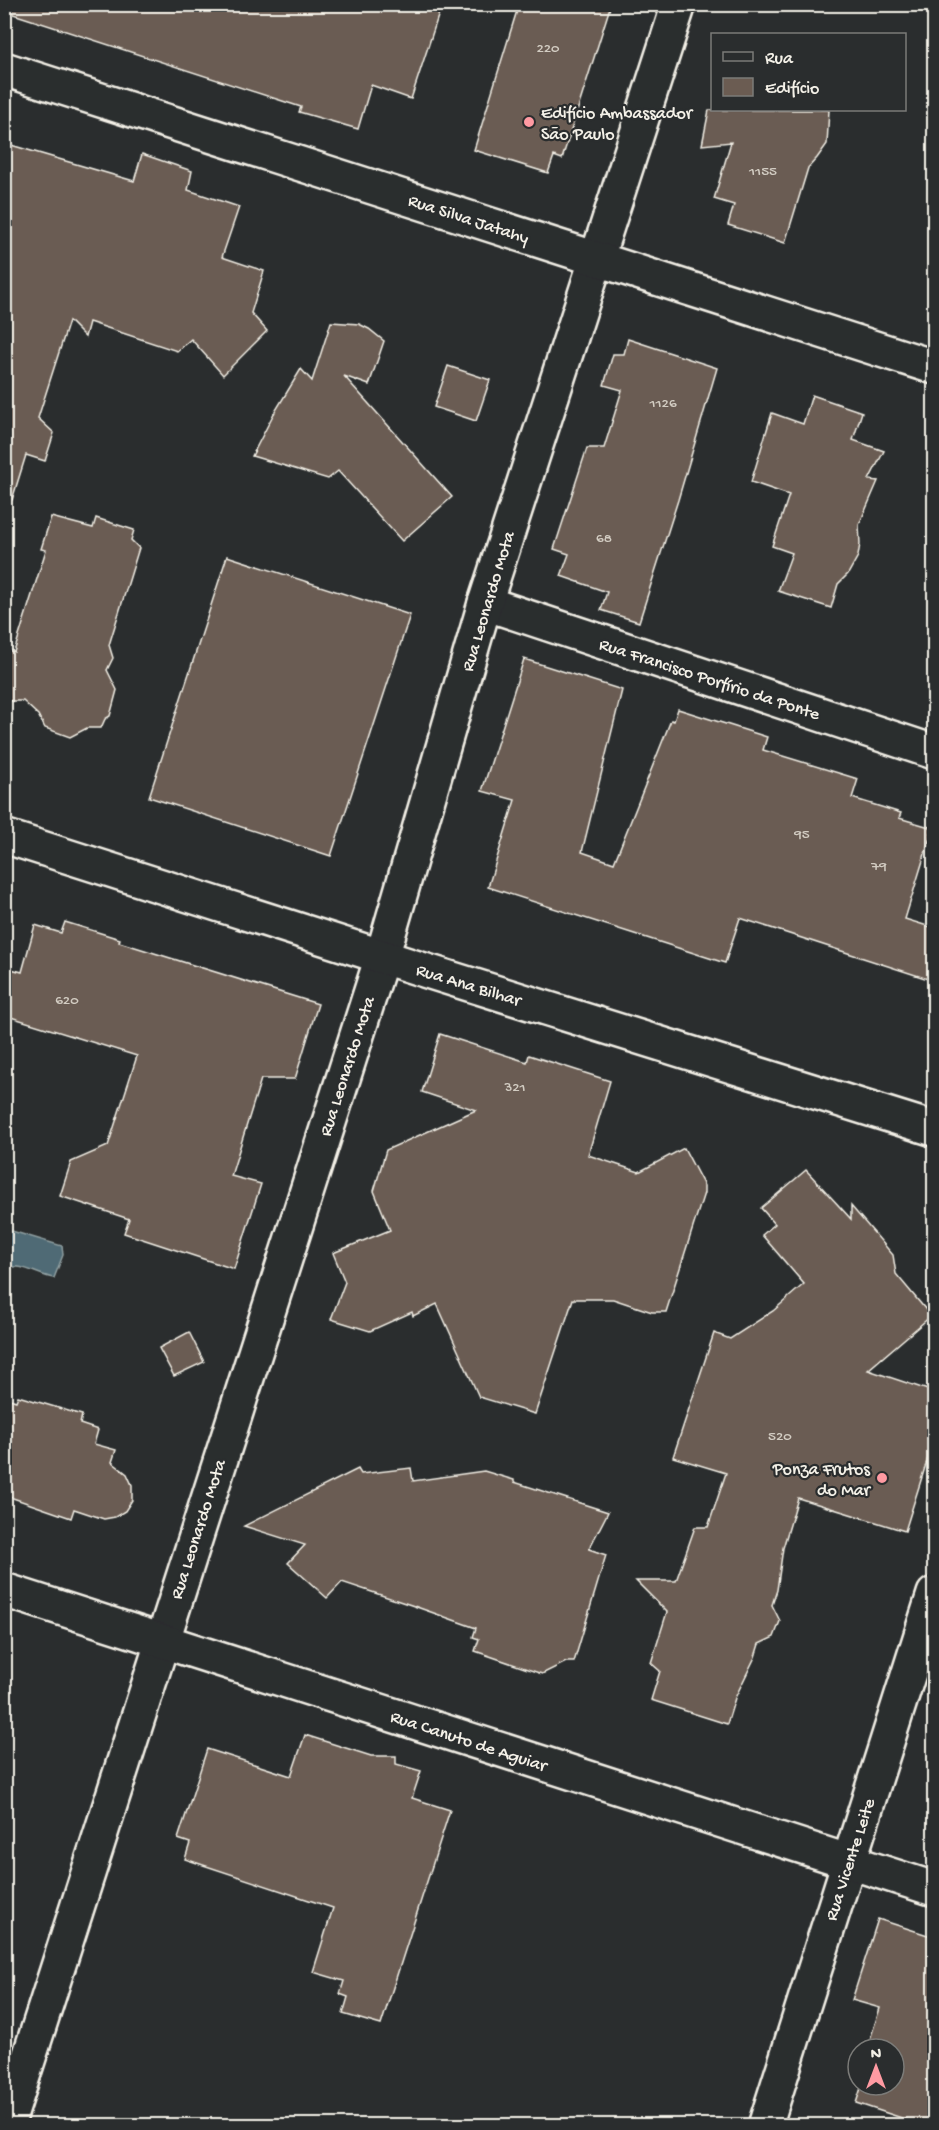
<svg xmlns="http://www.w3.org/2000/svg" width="939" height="2130" viewBox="0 0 939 2130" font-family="'Gochi Hand',sans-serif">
  <rect width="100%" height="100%" fill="#2a2d2e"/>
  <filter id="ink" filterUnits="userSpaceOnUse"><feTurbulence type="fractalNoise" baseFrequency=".0167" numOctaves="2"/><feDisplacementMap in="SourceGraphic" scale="12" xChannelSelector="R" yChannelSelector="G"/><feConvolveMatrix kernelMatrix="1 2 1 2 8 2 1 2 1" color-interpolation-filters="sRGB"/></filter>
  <g filter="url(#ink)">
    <path fill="#4f6a74" stroke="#91a0a2" stroke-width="1.5" d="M5,1229L62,1246L63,1255L54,1278C39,1276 19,1261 5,1269Z"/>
    <g fill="#6b5c52" stroke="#f4f1e8" stroke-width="1.5">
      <polygon points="11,4 442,4 411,99 371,85 358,129 299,112 301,107 10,13"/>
      <polygon points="519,4 611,4 562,159 554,156 548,173 474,150"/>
      <polygon points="709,110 829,110 827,144 817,158 808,168 785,243 728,225 734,205 714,199 731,142 702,145"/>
      <polygon points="4,143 134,181 142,154 192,171 188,190 239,207 222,257 264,271 251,313 267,331 223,375 191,339 177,351 89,322 85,337 69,321 38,418 54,433 45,461 26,455 12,500 4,499"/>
      <polygon points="331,322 359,324 369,329 384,341 369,385 344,376 452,497 402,541 338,471 328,479 252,456 273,415 301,369 312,381"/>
      <polygon points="628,339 717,368 678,500 639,622 601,610 607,592 561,576 569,554 554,549 587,448 604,448 622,390 604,385 613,354 624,354"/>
      <polygon points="448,366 490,380 476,421 434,407"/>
      <polygon points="812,395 862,412 853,440 884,451 869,480 878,481 859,525 860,544 858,556 848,574 838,584 831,608 778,591 792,553 772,546 789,495 751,482 772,413 803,424"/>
      <polygon points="51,517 93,528 96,518 134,530 131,540 139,548 109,645 113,658 107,670 117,690 110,716 105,719 101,728 87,728 70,737 45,728 38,715 23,701 4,701 4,649 14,652 46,550 41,549"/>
      <polygon points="227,556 410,615 331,856 149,797"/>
      <polygon points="524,659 622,690 582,852 614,863 671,720 674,721 678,709 767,737 763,750 858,779 852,798 901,813 899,818 933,828 905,919 934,928 934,981 740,918 725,963 488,887 515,800 482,791"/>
      <polygon points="65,922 120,939 119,942 318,1004 295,1079 261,1079 231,1176 261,1184 234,1269 124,1233 129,1219 60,1196 71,1162 108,1146 137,1056 4,1015 4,967 22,972 35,925 61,933"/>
      <polygon points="440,1034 527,1062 529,1055 610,1081 588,1155 639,1172 684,1148 704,1186 704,1193 666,1312 652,1312 613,1299 573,1299 535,1414 479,1397 437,1304 413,1316 412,1312 370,1331 331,1319 345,1282 333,1253 390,1230 374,1191 386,1150 476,1110 422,1092"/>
      <polygon points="806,1170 851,1219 851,1206 893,1255 896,1274 931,1316 868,1370 934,1392 934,1439 905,1531 798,1498 783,1548 777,1590 772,1605 780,1621 774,1637 759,1644 755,1657 735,1698 727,1724 651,1700 660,1671 651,1663 667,1612 636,1581 676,1581 695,1527 708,1527 726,1473 673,1457 714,1333 730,1339 773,1311 804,1284 762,1235 775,1224 761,1208"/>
      <polygon points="189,1332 204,1362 174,1376 159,1348"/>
      <polygon points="18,1396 82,1415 80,1424 98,1430 94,1444 116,1450 112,1462 127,1474 132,1485 132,1500 125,1511 115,1517 104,1519 74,1509 71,1518 4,1495 4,1397 16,1401"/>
      <polygon points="411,1468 413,1481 484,1471 514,1480 514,1482 608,1512 589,1549 606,1555 574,1662 566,1662 542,1674 475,1651 479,1639 473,1637 476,1628 411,1605 342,1582 327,1598 288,1563 305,1545 244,1526 358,1469 361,1474"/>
      <polygon points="305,1735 371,1756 396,1756 396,1764 421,1771 412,1798 450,1810 381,2025 343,2014 348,1997 340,1994 344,1981 313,1972 333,1908 185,1859 190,1843 178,1839 207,1749 291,1776"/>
      <polygon points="878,1919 934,1937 934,2126 926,2126 856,2103 862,2085 894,2085 894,2049 873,2049 868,2046 880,2008 852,2000"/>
    </g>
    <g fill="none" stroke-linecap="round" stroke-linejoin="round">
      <defs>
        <g id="street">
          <polyline points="485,603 934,752"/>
          <polyline points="7,2126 382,957 485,603 679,4"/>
          <polyline points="765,2126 934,1594"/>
        </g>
        <g id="secondary">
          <polyline points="4,69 934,367"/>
          <polyline points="4,836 427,971 934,1129"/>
          <polyline points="4,1590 934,1889"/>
        </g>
      </defs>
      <use href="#street" stroke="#f4f1e8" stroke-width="38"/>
      <use href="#secondary" stroke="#f4f1e8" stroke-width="38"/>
      <use href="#street" stroke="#2a2d2e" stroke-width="33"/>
      <use href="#secondary" stroke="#2a2d2e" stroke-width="33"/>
    </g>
  </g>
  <g fill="#ff9aa2" stroke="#2a2d2e" stroke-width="2">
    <circle cx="529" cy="122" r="6"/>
    <circle cx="882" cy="1478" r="6"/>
  </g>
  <g text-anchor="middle" stroke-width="4.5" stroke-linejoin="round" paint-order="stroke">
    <g font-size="15" fill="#d2ccc2">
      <text x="548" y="52">220</text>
      <text x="763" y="175">1155</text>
      <text x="663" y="407">1126</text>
      <text x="604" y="542">68</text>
      <text x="802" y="838">95</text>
      <text x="879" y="870">79</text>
      <text x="67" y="1004">620</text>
      <text x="515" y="1091">321</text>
      <text x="780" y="1440">520</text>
    </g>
    <g font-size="18" fill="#f4f1e8" stroke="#2a2d2e" text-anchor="start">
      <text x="541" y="118">Edifício Ambassador<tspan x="541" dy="21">São Paulo</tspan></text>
      <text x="870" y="1474" text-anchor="end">Ponza Frutos<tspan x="870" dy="21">do Mar</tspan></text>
    </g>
    <g font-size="18" fill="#f4f1e8" stroke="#2a2d2e">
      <text transform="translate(469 218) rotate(18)" y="6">Rua Silva Jatahy</text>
      <text transform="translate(487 601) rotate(-73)" y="6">Rua Leonardo Mota</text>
      <text transform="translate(710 678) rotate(18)" y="6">Rua Francisco Porfírio da Ponte</text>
      <text transform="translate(469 984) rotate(17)" y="6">Rua Ana Bilhar</text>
      <text transform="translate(346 1066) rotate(-72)" y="6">Rua Leonardo Mota</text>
      <text transform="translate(197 1529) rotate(-72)" y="6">Rua Leonardo Mota</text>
      <text transform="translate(469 1740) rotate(18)" y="6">Rua Canuto de Aguiar</text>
      <text transform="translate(849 1859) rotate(-72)" y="6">Rua Vicente Leite</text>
    </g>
  </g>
  <rect width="939" height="2130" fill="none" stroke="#2a2d2e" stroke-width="24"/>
  <rect x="12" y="12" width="915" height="2106" fill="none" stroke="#f4f1e8" stroke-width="2" filter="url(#ink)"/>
  <rect x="711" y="33" width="195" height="78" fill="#2a2d2e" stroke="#7b7b78" stroke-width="1.5"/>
  <rect x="723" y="52" width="30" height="9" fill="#2a2d2e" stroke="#7b7b78" stroke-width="1.5"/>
  <text x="765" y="63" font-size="18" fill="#f4f1e8">Rua</text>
  <rect x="723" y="78" width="30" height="18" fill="#6b5c52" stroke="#7b7b78" stroke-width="1.5"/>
  <text x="765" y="93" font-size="18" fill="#f4f1e8">Edifício</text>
  <g transform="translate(876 2067)"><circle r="28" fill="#2a2d2e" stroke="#7b7b78" stroke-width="1.5"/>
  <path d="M0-4.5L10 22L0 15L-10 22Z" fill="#ff9aa2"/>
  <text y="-9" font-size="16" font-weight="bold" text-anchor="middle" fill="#f4f1e8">N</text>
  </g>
</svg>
